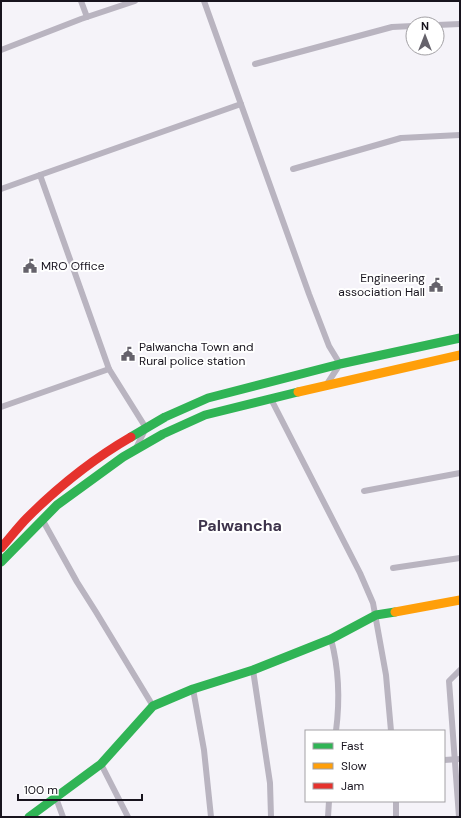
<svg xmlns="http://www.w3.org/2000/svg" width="461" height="818" viewBox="0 0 461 818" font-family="'DM Sans',sans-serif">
  <rect width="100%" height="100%" fill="#f5f3f9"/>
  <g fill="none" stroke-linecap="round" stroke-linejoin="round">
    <g stroke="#b9b4c0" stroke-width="6">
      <polyline points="81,1 87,17"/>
      <polyline points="204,1 309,294 329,346 340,364 327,384"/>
      <polyline points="437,25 460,24"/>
      <polyline points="1,50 81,19 135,1"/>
      <polyline points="255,64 392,27 413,26"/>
      <polyline points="293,169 401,138 460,135"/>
      <polyline points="40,175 109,369 146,428 137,446"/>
      <polyline points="1,189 40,175 241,104"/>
      <polyline points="271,399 360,573 373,603 386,675 391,731"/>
      <polyline points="1,407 109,369"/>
      <polyline points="364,491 460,473"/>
      <polyline points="42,519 77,582 96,612 153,706"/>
      <polyline points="393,568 460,558"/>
      <path d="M331,639C339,669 340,700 336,731"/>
      <polyline points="253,670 270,783 271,817"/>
      <polyline points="193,689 204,750 211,817"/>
      <polyline points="444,760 460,759"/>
      <polyline points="101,764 128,817"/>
      <polyline points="56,798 63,817"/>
      <polyline points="396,801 396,817"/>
      <polyline points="328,817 329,801"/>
      <polyline points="459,817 449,681 460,670"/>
    </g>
    <g stroke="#30b455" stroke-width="9">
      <polyline points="131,437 165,417 208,398 340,364 460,338"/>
      <polyline points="1,562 57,505 123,457 163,434 205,415 298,392"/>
      <polyline points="29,817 101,764 153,706 193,689 253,670 331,639 376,615 395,612"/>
    </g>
    <g stroke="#ff9f0a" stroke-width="9">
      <polyline points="298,392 460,355"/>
      <polyline points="395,612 460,600"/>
    </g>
    <path stroke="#e5322d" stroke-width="9" d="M1,548C10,538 18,527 27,518C58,487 93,459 131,437"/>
  </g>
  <defs>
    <symbol id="civic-bare" viewBox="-9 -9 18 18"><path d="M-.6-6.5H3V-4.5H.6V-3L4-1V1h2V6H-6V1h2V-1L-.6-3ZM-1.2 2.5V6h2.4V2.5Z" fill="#65626b" stroke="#fff" stroke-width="2.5" paint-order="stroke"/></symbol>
  </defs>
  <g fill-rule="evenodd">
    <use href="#civic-bare" x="20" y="256" width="20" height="20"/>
    <use href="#civic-bare" x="426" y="275" width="20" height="20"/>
    <use href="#civic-bare" x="118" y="344" width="20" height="20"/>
  </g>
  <g text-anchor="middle" stroke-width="4" stroke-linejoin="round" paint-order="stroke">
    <g font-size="12" fill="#18141e" stroke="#fff" text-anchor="start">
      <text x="41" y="270">MRO Office</text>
      <text x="425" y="282" text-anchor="end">Engineering<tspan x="425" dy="14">association Hall</tspan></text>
      <text x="139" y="351">Palwancha Town and<tspan x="139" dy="14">Rural police station</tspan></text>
    </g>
    <g font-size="16" font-weight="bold" fill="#3e344c" stroke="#fff">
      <text x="240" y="531">Palwancha</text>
    </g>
  </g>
  <rect width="461" height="818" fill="none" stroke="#18141e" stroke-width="4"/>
  <rect x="305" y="730" width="140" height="72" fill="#ffffff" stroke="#a3a1a5"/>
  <rect x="313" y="743" width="20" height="6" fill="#30b455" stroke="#a3a1a5"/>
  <text x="341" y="750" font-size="12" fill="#18141e">Fast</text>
  <rect x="313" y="763" width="20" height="6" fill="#ff9f0a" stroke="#a3a1a5"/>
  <text x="341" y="770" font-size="12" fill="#18141e">Slow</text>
  <rect x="313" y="783" width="20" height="6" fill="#e5322d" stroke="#a3a1a5"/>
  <text x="341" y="790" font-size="12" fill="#18141e">Jam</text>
  <g transform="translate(425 36)"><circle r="19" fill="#ffffff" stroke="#a3a1a5"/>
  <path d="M0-3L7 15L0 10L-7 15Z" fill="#65626b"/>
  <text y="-6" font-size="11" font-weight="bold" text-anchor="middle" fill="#18141e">N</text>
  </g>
  <path d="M18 794v6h124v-6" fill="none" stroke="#18141e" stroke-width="2"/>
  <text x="24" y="794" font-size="12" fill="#18141e" stroke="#ffffff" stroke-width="3" paint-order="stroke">100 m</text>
</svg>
